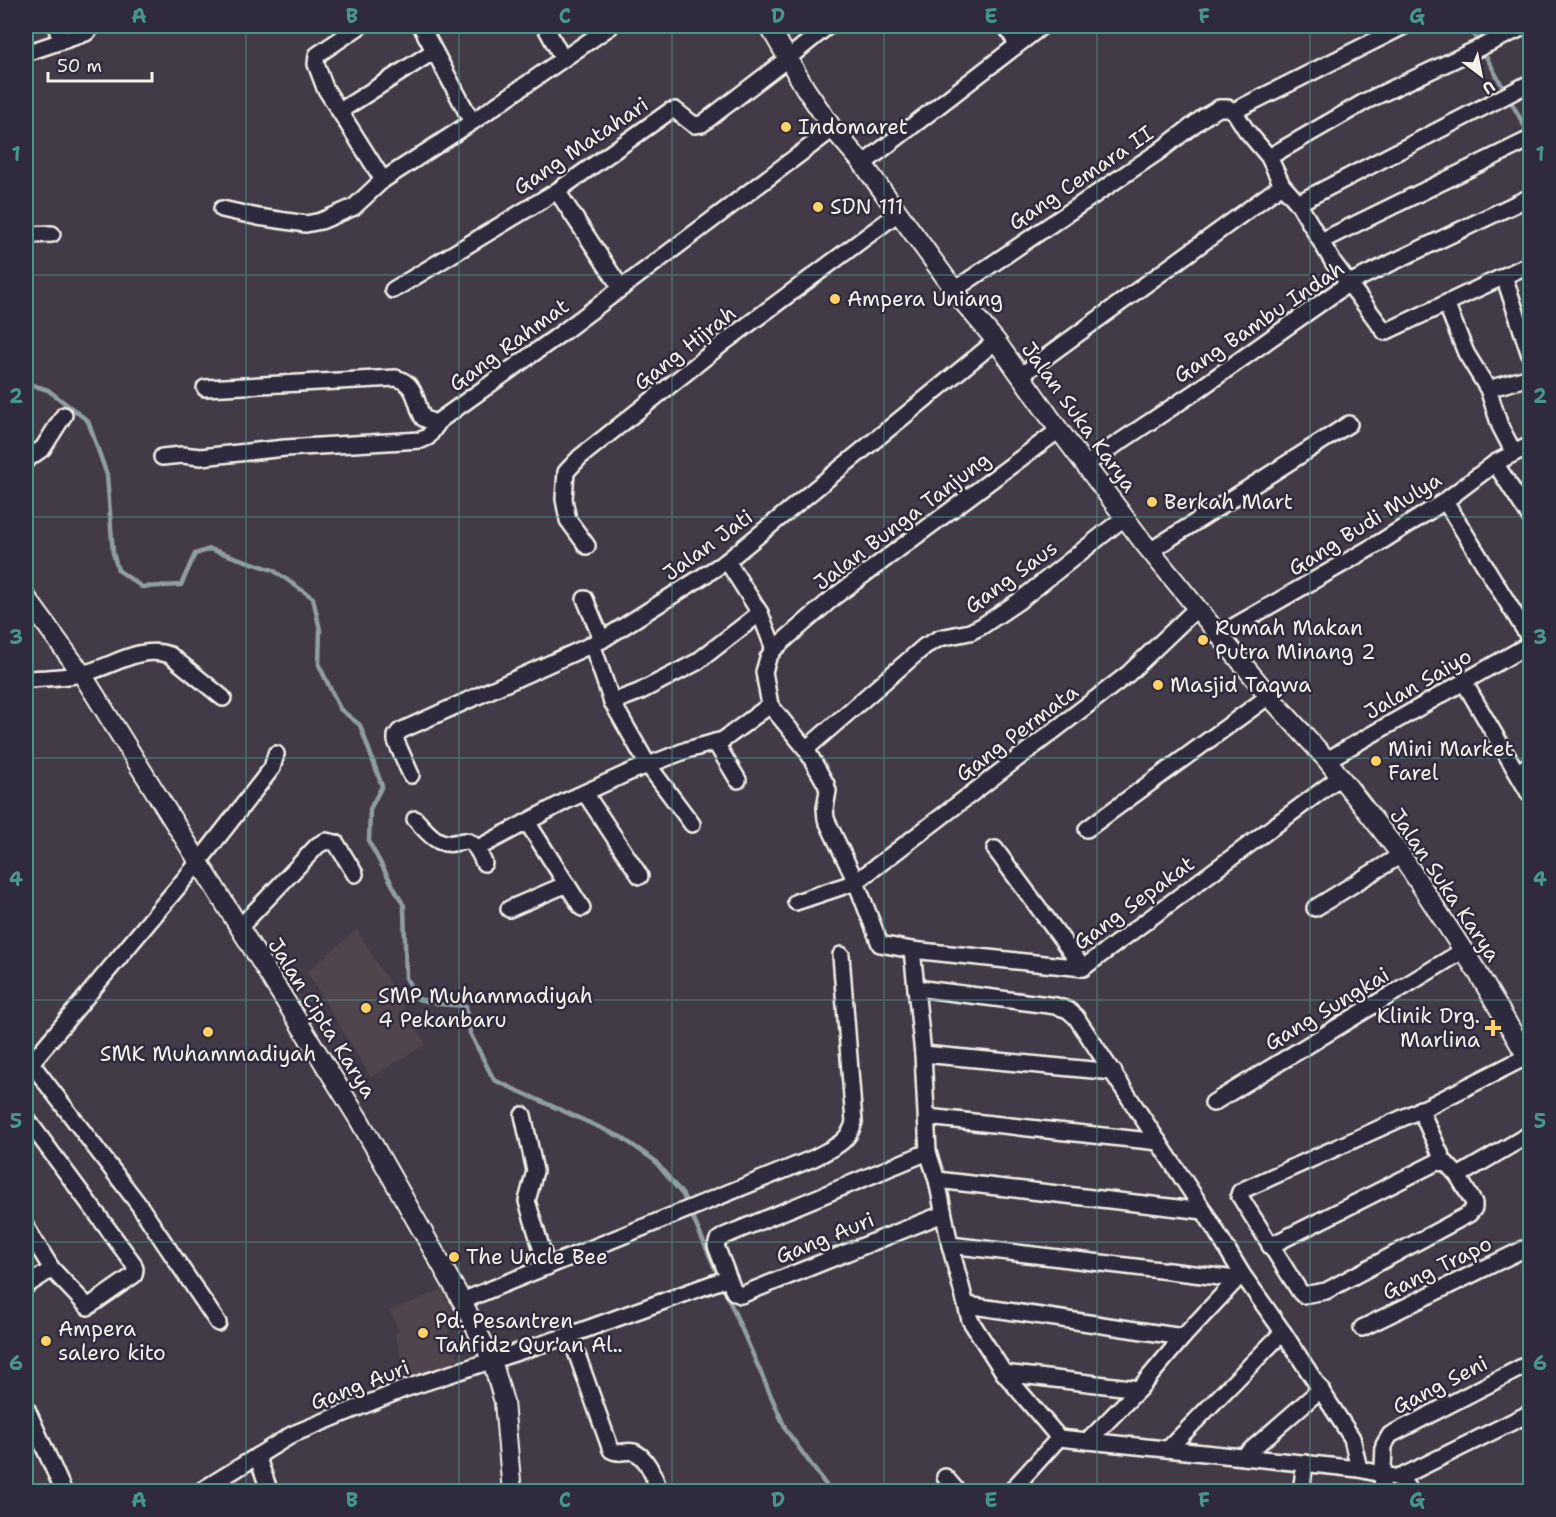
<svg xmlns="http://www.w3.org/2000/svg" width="1556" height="1517" viewBox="0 0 1556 1517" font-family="'Shantell Sans',sans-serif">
  <rect width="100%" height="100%" fill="#433a47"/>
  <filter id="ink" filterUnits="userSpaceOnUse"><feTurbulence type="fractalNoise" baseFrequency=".0167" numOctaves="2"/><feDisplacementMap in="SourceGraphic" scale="12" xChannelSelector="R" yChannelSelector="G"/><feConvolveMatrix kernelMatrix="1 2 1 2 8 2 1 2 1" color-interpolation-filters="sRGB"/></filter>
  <g filter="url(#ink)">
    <g fill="#51454e">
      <polygon points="357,930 426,1044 371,1077 307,972"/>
      <polygon points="442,1290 454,1316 438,1321 441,1326 447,1326 459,1361 408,1379 395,1335 399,1330 390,1311"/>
    </g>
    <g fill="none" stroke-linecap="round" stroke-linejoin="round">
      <g stroke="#909ea4" stroke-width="4.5">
        <polyline points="1469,26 1530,136"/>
        <polyline points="26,383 48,390 88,421 107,475 113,553 118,570 142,587 181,585 195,554 210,549 273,570 313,598 320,630 319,665 340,709 360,725 382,786 370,809 369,842 404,906 406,978 418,999 440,1004 466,1006 470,1033 494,1080 621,1137 654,1160 683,1195 786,1430 831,1492"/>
      </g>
      <defs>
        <g id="minor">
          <polyline points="56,26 61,41"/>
          <polyline points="360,26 317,55 316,64 325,88 383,180 472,122 611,26"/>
          <polyline points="421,26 472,122"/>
          <polyline points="545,26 563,59"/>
          <polyline points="1006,26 1017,44"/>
          <polyline points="1404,26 1234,111 1246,130 1269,157 1282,185 1298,203 1333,262 1385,332 1530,264"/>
          <polyline points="26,53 86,33 93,26"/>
          <polyline points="340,111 434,51"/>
          <polyline points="1269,157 1366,101 1526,26"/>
          <polyline points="863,164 1042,26"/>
          <polyline points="557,191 621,288"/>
          <polyline points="1298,203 1530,83"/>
          <polyline points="222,209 258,217 306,224 321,221 354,207 383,180"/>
          <polyline points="26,235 52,234"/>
          <polyline points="1321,241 1530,139"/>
          <polyline points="1504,276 1530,355"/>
          <polyline points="393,290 557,191 670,111 675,110 694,125 702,124 787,59 828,26"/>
          <polyline points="954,290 1158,152 1204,117 1219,108 1228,108 1234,111"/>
          <polyline points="1446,303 1466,353 1488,389 1500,426 1514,453"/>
          <polyline points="1020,376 1282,185"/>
          <path d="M205,388L396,378C417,384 415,402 423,418L437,424"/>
          <polyline points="1488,389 1530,377"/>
          <polyline points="1059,430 834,597 774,649 768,658 764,672 770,705 806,749 826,784 828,791 825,808 826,819 856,882 880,944 912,950 1083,968 1340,777"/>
          <polyline points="162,457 182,455 201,457 285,448 421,440 428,437 440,420 559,335 833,129"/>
          <polyline points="26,460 43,448 64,415"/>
          <polyline points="1495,463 1530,517"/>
          <polyline points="1085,465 1195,392 1349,283 1530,197"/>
          <polyline points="1445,501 1530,639"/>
          <polyline points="587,546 568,520 564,499 566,472 580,457 726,341 898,213"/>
          <polyline points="1150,551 1349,424"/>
          <polyline points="727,561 760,613 774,649"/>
          <polyline points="585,599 602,640"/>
          <polyline points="1219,635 1379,543 1445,501 1495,463 1530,445"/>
          <polyline points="592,644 612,702 639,692 697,662 760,613"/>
          <path d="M26,679C44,678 63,678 81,674C111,668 139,644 170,655L223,698"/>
          <polyline points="1464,682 1530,795"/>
          <polyline points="612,702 648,765 692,824"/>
          <polyline points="715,742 738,780"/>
          <polyline points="806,749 925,646 940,638 970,632 982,626 1019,601 1125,517"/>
          <polyline points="1327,760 1530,644"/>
          <polyline points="1518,772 1530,764"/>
          <polyline points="411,775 396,741 396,736 400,731 602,640 727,561 996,341"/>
          <polyline points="585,793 640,876"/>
          <path d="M415,819C422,826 430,837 439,841C462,851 467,824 484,863"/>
          <polyline points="527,822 582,908"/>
          <polyline points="1087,829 1269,696"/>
          <polyline points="478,848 566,801 630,772 687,750 723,740 770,705"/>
          <polyline points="995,849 1083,968"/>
          <polyline points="796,902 856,882 1128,674 1196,609"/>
          <polyline points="1315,908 1401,855"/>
          <polyline points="509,909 567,884"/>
          <polyline points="239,928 318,845 326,841 336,843 355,874"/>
          <polyline points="912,950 923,1054 928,1152 937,1180 950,1245 970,1320 1004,1373 1059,1438 1359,1469 1399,1478 1530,1413"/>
          <polyline points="916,988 1056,1006 1068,1010 1076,1017 1204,1211 1242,1274 1283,1332 1352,1438 1359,1469"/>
          <polyline points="923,1054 1114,1072"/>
          <polyline points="1530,1055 1429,1106 1245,1189 1240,1192 1239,1195 1300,1292 1303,1295 1326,1291 1469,1214 1474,1208 1474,1203 1458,1176 1530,1134"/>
          <polyline points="31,1063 139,1205 218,1323"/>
          <polyline points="26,1065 31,1063 198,863 272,768 276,754"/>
          <polyline points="1213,1103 1464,950"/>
          <polyline points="1420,1109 1444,1162"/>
          <polyline points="523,1115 535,1171 527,1201 547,1267"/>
          <polyline points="927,1117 1159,1142"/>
          <polyline points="26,1118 133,1263 135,1269 134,1275 88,1307 52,1269 26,1227"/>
          <polyline points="928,1152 724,1236 718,1240 716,1246 734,1292 741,1295 943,1214"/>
          <polyline points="937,1180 1204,1211"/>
          <polyline points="950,1245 1236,1279"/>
          <polyline points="1270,1246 1437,1162 1446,1163 1458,1176"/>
          <polyline points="26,1286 52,1269"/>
          <path d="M462,1301L814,1158C832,1148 849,1143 854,1122L841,955"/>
          <polyline points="967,1305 1183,1337"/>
          <polyline points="1362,1328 1530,1246"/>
          <path d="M570,1335L611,1450C619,1455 625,1450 634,1452C648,1457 655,1480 660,1492"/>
          <polyline points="1004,1373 1139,1389"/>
          <polyline points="26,1407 64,1492"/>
          <polyline points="1088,1441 1139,1389 1183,1337 1240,1276"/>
          <polyline points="1168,1449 1283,1332"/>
          <polyline points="257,1456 270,1492"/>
          <polyline points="1243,1457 1321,1389"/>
          <polyline points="945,1477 958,1492"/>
          <polyline points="1399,1478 1411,1492"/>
          <polyline points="199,1492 293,1434 404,1389 570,1335 728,1278"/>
          <polyline points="1010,1492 1059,1438"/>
          <polyline points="1301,1492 1305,1463"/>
          <polyline points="1382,1492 1384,1445 1390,1435 1530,1363"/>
        </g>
        <g id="major">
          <polyline points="769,26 805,88 833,129 863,164 964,303 996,341 1059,430 1143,542 1269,696 1327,760 1401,855 1478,973 1530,1062"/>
          <polyline points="26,597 82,674 358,1118 462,1301 492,1360 504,1402 512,1492"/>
        </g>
      </defs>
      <use href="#minor" stroke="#f4f1e8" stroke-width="20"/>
      <use href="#major" stroke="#f4f1e8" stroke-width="22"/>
      <use href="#minor" stroke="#2f2a3d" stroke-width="15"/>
      <use href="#major" stroke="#2f2a3d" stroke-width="18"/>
    </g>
  </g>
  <path fill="none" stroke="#48958c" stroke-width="1.5" stroke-opacity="0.55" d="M246,26V1492M459,26V1492M672,26V1492M884,26V1492M1097,26V1492M1310,26V1492M26,275H1530M26,517H1530M26,758H1530M26,1000H1530M26,1242H1530"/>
  <g fill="#ffd166" stroke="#2f2a3d" stroke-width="2">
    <circle cx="786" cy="127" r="6"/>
    <circle cx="818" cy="207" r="6"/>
    <circle cx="835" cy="299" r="6"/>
    <circle cx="1152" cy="502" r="6"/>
    <circle cx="1203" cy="640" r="6"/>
    <circle cx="1158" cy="685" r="6"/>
    <circle cx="1376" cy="761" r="6"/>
    <circle cx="366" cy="1008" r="6"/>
    <path d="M1490 1019h6v6h6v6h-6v6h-6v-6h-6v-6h6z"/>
    <circle cx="208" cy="1032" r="6"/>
    <circle cx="454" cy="1257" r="6"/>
    <circle cx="423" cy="1333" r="6"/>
    <circle cx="46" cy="1341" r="6"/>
  </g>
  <g text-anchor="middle" stroke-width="5" stroke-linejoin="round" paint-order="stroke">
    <g font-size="21" fill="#f4f1e8" stroke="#2f2a3d" text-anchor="start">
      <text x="798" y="134">Indomaret</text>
      <text x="830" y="214">SDN 111</text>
      <text x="847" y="306">Ampera Uniang</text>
      <text x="1164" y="509">Berkah Mart</text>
      <text x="1215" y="635">Rumah Makan<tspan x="1215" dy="24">Putra Minang 2</tspan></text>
      <text x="1170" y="692">Masjid Taqwa</text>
      <text x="1388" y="756">Mini Market<tspan x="1388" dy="24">Farel</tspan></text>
      <text x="378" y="1003">SMP Muhammadiyah<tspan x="378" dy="24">4 Pekanbaru</tspan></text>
      <text x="1480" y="1023" text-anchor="end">Klinik Drg.<tspan x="1480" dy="24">Marlina</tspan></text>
      <text x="208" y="1061" text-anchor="middle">SMK Muhammadiyah</text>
      <text x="466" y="1264">The Uncle Bee</text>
      <text x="435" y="1328">Pd. Pesantren<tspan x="435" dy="24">Tahfidz Qur'an Al..</tspan></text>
      <text x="58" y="1336">Ampera<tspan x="58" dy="24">salero kito</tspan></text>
    </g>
    <g font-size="21" fill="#f4f1e8" stroke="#2f2a3d">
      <text transform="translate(581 146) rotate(-34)" y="7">Gang Matahari</text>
      <text transform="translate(1081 178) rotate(-34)" y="7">Gang Cemara II</text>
      <text transform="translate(1259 322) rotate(-34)" y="7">Gang Bambu Indah</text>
      <text transform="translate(509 345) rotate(-36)" y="7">Gang Rahmat</text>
      <text transform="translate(685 348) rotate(-38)" y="7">Gang Hijrah</text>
      <text transform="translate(1079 417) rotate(54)" y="7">Jalan Suka Karya</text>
      <text transform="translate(902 521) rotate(-37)" y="7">Jalan Bunga Tanjung</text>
      <text transform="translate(1365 524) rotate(-32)" y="7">Gang Budi Mulya</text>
      <text transform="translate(708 545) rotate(-36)" y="7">Jalan Jati</text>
      <text transform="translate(1011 577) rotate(-36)" y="7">Gang Saus</text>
      <text transform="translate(1418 684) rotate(-30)" y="7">Jalan Saiyo</text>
      <text transform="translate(1017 733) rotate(-37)" y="7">Gang Permata</text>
      <text transform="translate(1445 885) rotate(56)" y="7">Jalan Suka Karya</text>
      <text transform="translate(1134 903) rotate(-36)" y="7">Gang Sepakat</text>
      <text transform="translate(1327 1009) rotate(-31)" y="7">Gang Sungkai</text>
      <text transform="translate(322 1018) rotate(58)" y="7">Jalan Cipta Karya</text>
      <text transform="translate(825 1238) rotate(-22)" y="7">Gang Auri</text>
      <text transform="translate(1437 1268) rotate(-26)" y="7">Gang Trapo</text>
      <text transform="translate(360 1385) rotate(-21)" y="7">Gang Auri</text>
      <text transform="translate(1440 1385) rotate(-27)" y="7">Gang Seni</text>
    </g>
  </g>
  <rect width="1556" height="1517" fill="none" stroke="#2f2a3d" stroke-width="66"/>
  <g transform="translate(1481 75) rotate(148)" stroke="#2f2a3d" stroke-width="4.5" paint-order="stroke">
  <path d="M0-4.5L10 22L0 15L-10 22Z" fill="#f4f1e8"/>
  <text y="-9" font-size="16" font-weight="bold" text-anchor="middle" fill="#f4f1e8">U</text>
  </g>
  <path d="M48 72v9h104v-9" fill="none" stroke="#f4f1e8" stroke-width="3"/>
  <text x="57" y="72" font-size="18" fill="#f4f1e8" stroke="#2f2a3d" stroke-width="4.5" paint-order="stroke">50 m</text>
  <rect x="33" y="33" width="1490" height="1451" fill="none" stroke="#48958c" stroke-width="2"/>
  <g font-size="20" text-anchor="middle" font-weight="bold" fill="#48958c">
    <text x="139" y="23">A</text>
    <text x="352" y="23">B</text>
    <text x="565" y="23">C</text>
    <text x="778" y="23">D</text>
    <text x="991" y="23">E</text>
    <text x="1204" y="23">F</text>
    <text x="1417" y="23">G</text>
    <text x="16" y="161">1</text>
    <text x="1540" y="161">1</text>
    <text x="16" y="403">2</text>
    <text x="1540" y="403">2</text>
    <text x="16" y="644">3</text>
    <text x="1540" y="644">3</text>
    <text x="16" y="886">4</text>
    <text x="1540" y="886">4</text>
    <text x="16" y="1128">5</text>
    <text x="1540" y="1128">5</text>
    <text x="16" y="1370">6</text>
    <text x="1540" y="1370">6</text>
    <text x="139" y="1507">A</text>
    <text x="352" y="1507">B</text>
    <text x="565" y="1507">C</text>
    <text x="778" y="1507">D</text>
    <text x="991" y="1507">E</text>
    <text x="1204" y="1507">F</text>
    <text x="1417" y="1507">G</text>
  </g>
</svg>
